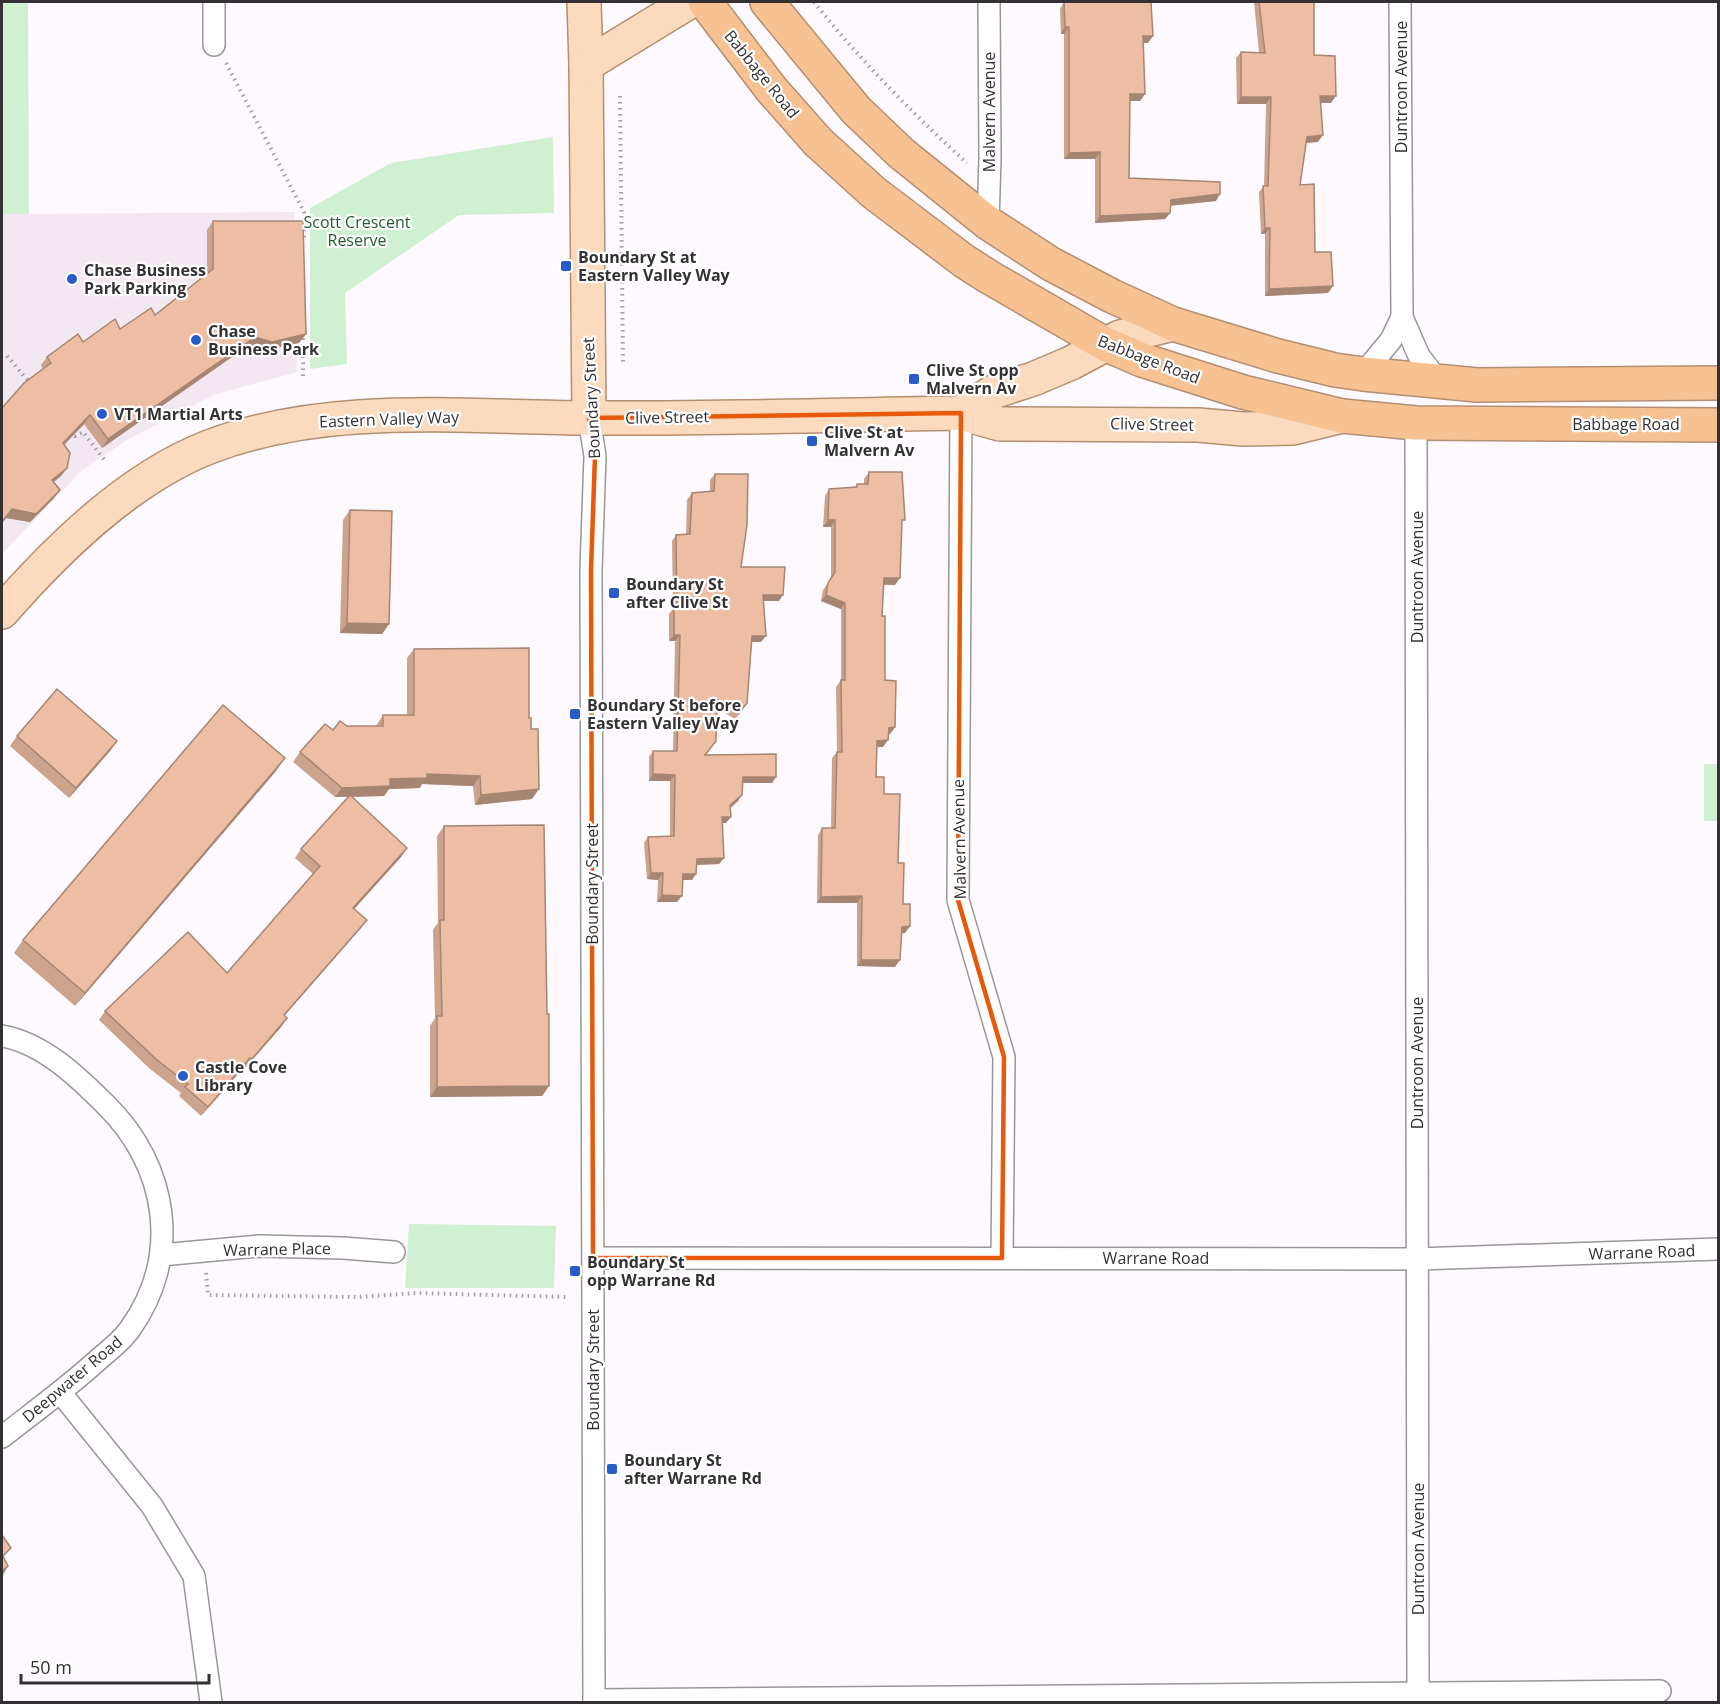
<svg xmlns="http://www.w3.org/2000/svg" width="1720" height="1704" viewBox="0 0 1720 1704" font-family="'Open Sans',sans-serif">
  <rect width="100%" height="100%" fill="#fef9fe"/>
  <polygon fill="#f3e8f1" points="295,212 297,372 214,395 127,440 82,470 2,554 2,214"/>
  <g fill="#cff0d1">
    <polygon points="2,2 28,2 29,214 2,214"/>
    <polygon points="553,137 554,213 459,215 345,293 347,364 310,369 310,208 391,163"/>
    <rect x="1704" y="764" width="14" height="57"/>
    <polygon points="409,1224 556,1226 554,1288 405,1288"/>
  </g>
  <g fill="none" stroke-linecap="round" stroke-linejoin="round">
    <defs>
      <g id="street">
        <polyline points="214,2 214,45"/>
        <polyline points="1400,2 1402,317 1419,356 1439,382"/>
        <polyline points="988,223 990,158 989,2"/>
        <polyline points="1363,374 1391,340 1402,317"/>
        <polyline points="961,413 958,900 1004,1057 1002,1258"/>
        <polyline points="589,418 595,456 591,570 594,1702"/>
        <polyline points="1416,423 1418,1702"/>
        <path d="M2,1036C43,1043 78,1077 106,1105C168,1166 182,1256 130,1329C122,1341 109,1350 98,1360C67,1388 34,1412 2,1437"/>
        <polyline points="161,1255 259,1246 343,1248 394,1252"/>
        <polyline points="593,1258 1417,1259 1718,1249"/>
        <polyline points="60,1392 152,1506 194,1576 211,1702"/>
        <polyline points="594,1700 1660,1691"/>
      </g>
      <g id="primary">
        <polyline points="584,2 586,65 589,418"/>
        <polyline points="586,65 689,2"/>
        <polyline points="961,413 993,392 1033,379 1071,363 1120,337 1173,324"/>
        <path d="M2,612C57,549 129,478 209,447C326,402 462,417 586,418C711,419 836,415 961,413L1000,424L1198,425L1243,429L1293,428L1342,416"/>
      </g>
      <g id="highway">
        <polyline points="705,2 772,90 818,142 873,192 964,261 989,277 1105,344 1142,360 1243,392 1342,416 1416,423 1718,425"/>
        <polyline points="767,2 856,110 901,153 988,223 1051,264 1112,296 1173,324 1278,356 1335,370 1363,374 1477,385 1718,383"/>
      </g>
    </defs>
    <use href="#street" stroke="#999599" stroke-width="24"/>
    <use href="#primary" stroke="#b38f71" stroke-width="36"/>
    <use href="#highway" stroke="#b38f71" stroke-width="36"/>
    <g stroke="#a19da1" stroke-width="4" stroke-dasharray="1.5 4.5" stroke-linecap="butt">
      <path d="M814,2C860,60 912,113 967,163"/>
      <polyline points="226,63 304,212 304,240"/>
      <polyline points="620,96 623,365"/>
      <polyline points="7,356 29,382"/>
      <polyline points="303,376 303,335"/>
      <polyline points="71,431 75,436 83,432 106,462"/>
      <polyline points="206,1273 208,1295 358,1297 416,1293 566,1297"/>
    </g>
    <use href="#street" stroke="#fff" stroke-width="21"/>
    <use href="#primary" stroke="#fbdabe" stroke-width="33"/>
    <use href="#highway" stroke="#f8c192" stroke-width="33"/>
  </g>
  <g fill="#cca38d">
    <polygon points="1064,2 1151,2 1148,43 1143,43 1145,94 1140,101 1130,101 1129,178 1216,201 1170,206 1170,213 1165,219 1095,223 1095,159 1064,159 1064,34 1061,34 1060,9"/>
    <polygon points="1254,2 1314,2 1314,55 1331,103 1320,103 1318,142 1306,143 1300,185 1315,252 1328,293 1265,296 1265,234 1261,234 1259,192 1264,186 1266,104 1237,104 1236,58 1241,52 1259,52"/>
    <polygon points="213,221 306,334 299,343 266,350 249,345 102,448 84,424 64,445 67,468 61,476 54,482 60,490 54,498 30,522 6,518 43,369 41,365 47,357 83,342 120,329 155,315 207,274 207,230"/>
    <polygon points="869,472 902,524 895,585 884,585 882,616 885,680 895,727 890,734 888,734 883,747 877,747 876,777 884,794 898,863 903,904 910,926 905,933 901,933 895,967 857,966 857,903 817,903 818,835 822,828 831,828 832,758 837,752 836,687 841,680 841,609 821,601 823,590 831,579 831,527 823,527 825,496 829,489 854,488 857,484 864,484 864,479"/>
    <polygon points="715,474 741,567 779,601 764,601 761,642 752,642 743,710 735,719 717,708 716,741 706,755 776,777 772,783 742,783 742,795 738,801 730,808 726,823 722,823 724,858 719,864 696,865 692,880 683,880 677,902 657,902 658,880 647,879 644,843 648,837 670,836 670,781 649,781 649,757 653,751 673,751 675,641 669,641 669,614 673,609 672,541 676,535 686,534 687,500 692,493 710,491 710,480"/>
    <polygon points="350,510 389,624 382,634 340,633 343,520"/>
    <polygon points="414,649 529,718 532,799 475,805 473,786 422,784 420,788 389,789 384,796 352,797 407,848 401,857 354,909 367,920 360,929 284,1016 287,1018 281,1027 245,1068 244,1067 201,1116 179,1096 181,1093 150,1069 99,1020 105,1011 227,973 313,874 295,858 301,849 349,797 335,797 293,762 300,752 333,730 347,726 376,726 383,715 407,715 407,658"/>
    <polygon points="17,736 117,741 110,751 69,798 10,746"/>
    <polygon points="276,771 75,1006 14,953 23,940"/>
    <polygon points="444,826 547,1014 549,1086 542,1096 430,1097 430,1026 435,1018 433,930 438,923 437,836"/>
  </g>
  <g fill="#a68573">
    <polygon points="1065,27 1069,27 1064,34 1061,34"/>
    <polygon points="1143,36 1153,36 1148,43 1138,43"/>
    <polygon points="1130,94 1145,94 1140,101 1125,101"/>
    <polygon points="1320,96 1336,96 1331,103 1315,103"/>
    <polygon points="1241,97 1271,97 1266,104 1237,104"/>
    <polygon points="1323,135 1318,142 1302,143 1307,137"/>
    <polygon points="1100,152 1095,159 1064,159 1069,153"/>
    <polygon points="1220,194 1216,201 1166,206 1171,200"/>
    <polygon points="1170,213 1165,219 1095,223 1100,216"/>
    <polygon points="1265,228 1270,228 1265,234 1261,234"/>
    <polygon points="1333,286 1328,293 1265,296 1269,289"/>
    <polygon points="306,334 299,343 266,350 249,345 102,448 108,439 255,337"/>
    <polygon points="90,415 84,424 57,452 63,443"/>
    <polygon points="67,468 61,476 45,488 52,480"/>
    <polygon points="60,490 54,498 30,522 6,518 2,523 12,509"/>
    <polygon points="828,520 835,520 831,527 823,527"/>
    <polygon points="884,578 900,578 895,585 880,584"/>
    <polygon points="763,595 783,595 779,601 759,601"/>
    <polygon points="826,595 845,603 841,609 821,601"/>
    <polygon points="347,623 389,624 382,634 340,633"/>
    <polygon points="674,635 680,635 675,641 669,641"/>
    <polygon points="752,636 766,636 761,642 748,642"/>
    <polygon points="895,727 890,734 884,734 889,728"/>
    <polygon points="888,740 883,747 872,747 877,741"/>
    <polygon points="117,741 110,751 69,798 76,788"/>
    <polygon points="285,758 276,771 75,1006 85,993"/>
    <polygon points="427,774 480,776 473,786 422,784 420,788 389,789 384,796 335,797 342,788 390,779"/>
    <polygon points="653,774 675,775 670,781 649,781"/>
    <polygon points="743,777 776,777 772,783 738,783"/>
    <polygon points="539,789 532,799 475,805 481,795"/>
    <polygon points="742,795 738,801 726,812 730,805"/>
    <polygon points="722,817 731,817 726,823 717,823"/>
    <polygon points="407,848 401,857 347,917 353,908"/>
    <polygon points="724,858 719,864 692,865 697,859"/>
    <polygon points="651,873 663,873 658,880 647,879"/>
    <polygon points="683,874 696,874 692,880 679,880"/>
    <polygon points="662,895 682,896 677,902 657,902"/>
    <polygon points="862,896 857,903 817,903 821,897"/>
    <polygon points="367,920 360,929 277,1024 284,1015"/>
    <polygon points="910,926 905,933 897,934 902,927"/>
    <polygon points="861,960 900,960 895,967 857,966"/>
    <polygon points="287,1018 281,1027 245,1068 252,1059"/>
    <polygon points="250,1058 244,1067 201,1116 208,1107"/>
    <polygon points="549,1086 542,1096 430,1097 437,1087"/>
    <polygon points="8,1566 3,1575 2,1575 2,1571"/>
  </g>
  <g fill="#edbea4" stroke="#a68573" stroke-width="1.5">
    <polygon points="1064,2 1151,2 1153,36 1143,36 1145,94 1130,94 1129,178 1220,182 1220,194 1171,200 1170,213 1100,216 1100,152 1069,153 1069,27 1065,27"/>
    <polygon points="1259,2 1314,2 1314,55 1335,56 1336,96 1320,96 1323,135 1307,137 1300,185 1314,184 1315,252 1331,252 1333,286 1269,289 1270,228 1265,228 1263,186 1268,186 1271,97 1241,97 1241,52 1265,53"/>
    <polygon points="213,221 303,221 306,334 272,342 255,337 108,439 90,415 63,443 70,453 67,468 52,480 60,490 36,514 12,509 2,522 2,408 24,383 51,363 47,357 78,334 83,342 115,319 120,329 151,308 155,315 213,269"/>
    <polygon points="869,472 902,472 905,520 902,520 900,578 884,578 882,616 885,616 885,680 896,681 895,727 889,728 888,740 877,741 876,777 884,777 884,794 900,794 898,863 904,863 903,904 910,904 910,926 902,927 900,960 861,960 862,896 821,897 822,828 835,828 837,752 842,752 841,680 845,680 845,603 826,595 828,583 835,572 835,520 828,520 829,489 857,487 857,484 868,484"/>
    <polygon points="715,474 748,474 747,525 741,567 785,567 783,595 763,595 766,636 752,636 747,703 739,713 717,699 716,741 705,755 776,754 776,777 743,777 742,795 730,805 731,817 722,817 724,858 697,859 696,874 683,874 682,896 662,895 663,873 651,873 648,837 674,836 675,775 653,774 653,751 677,751 680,635 674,635 674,608 677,608 676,535 690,534 692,493 714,491"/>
    <polygon points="350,510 392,511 389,624 347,623"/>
    <polygon points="529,648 529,718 531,718 531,729 538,729 539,789 481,795 480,776 427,774 427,778 390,779 390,786 342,788 300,752 325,724 333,730 340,721 347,726 383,726 383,715 414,715 414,649"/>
    <polygon points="57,689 117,741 76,788 17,736"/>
    <polygon points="223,705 285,758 85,993 23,940"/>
    <polygon points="350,795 407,848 353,908 367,920 284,1015 287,1018 252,1059 250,1058 208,1107 185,1087 188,1084 157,1060 105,1011 188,932 227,973 320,866 301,849"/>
    <polygon points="544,825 547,1014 549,1014 549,1086 437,1087 437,1016 442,1016 440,920 444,920 444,826"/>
    <polygon points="2,1535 11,1548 3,1556 8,1566 2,1571"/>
  </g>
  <path fill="none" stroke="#e8590c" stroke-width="4.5" stroke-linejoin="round" d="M961,413L958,900L1004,1057L1002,1258H593L591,570L595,456L589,418Z"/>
  <g fill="#275bc9" stroke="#fff" stroke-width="2">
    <rect x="560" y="260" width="12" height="12" rx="3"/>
    <circle cx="72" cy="279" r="6"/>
    <circle cx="196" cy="340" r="6"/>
    <rect x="908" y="373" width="12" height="12" rx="3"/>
    <circle cx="102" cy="414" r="6"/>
    <rect x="806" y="435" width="12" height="12" rx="3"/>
    <rect x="608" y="587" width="12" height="12" rx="3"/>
    <rect x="569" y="708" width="12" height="12" rx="3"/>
    <circle cx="183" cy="1076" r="6"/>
    <rect x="569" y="1265" width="12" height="12" rx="3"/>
    <rect x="606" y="1463" width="12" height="12" rx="3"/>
  </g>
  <g text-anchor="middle" stroke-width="4.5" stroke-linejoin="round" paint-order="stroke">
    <g font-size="16" fill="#333133" stroke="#fff">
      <text transform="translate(762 74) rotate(51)" y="6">Babbage Road</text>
      <text transform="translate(1401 87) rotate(-90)" y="6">Duntroon Avenue</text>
      <text transform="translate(989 112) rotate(-90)" y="6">Malvern Avenue</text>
      <text transform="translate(1149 359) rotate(21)" y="6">Babbage Road</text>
      <text transform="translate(591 398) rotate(-93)" y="6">Boundary Street</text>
      <text transform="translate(667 417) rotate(-1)" y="6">Clive Street</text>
      <text transform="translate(389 419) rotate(-2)" y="6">Eastern Valley Way</text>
      <text transform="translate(1152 424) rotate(1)" y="6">Clive Street</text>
      <text x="1626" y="430">Babbage Road</text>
      <text transform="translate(1417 577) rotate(-90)" y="6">Duntroon Avenue</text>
      <text transform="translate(959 839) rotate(-91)" y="6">Malvern Avenue</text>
      <text transform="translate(592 884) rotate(-90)" y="6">Boundary Street</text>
      <text transform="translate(1417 1063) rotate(-90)" y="6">Duntroon Avenue</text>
      <text transform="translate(277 1249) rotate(-1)" y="6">Warrane Place</text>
      <text transform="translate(1642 1252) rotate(-2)" y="6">Warrane Road</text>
      <text x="1156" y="1264">Warrane Road</text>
      <text transform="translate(593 1370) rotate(-90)" y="6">Boundary Street</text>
      <text transform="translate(72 1379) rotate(-40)" y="6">Deepwater Road</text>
      <text transform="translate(1418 1549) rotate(-90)" y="6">Duntroon Avenue</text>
    </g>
    <g font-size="16" fill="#255c2d" stroke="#fff">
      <text x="357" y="228">Scott Crescent<tspan x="357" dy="18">Reserve</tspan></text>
    </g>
    <g font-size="16" font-weight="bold" fill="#333133" stroke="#fff" text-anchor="start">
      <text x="578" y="263">Boundary St at<tspan x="578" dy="18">Eastern Valley Way</tspan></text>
      <text x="84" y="276">Chase Business<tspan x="84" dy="18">Park Parking</tspan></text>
      <text x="208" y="337">Chase<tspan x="208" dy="18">Business Park</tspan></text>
      <text x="926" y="376">Clive St opp<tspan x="926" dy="18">Malvern Av</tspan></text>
      <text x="114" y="420">VT1 Martial Arts</text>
      <text x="824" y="438">Clive St at<tspan x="824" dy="18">Malvern Av</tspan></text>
      <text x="626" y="590">Boundary St<tspan x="626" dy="18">after Clive St</tspan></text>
      <text x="587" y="711">Boundary St before<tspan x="587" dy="18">Eastern Valley Way</tspan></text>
      <text x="195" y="1073">Castle Cove<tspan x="195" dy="18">Library</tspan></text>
      <text x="587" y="1268">Boundary St<tspan x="587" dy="18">opp Warrane Rd</tspan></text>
      <text x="624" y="1466">Boundary St<tspan x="624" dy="18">after Warrane Rd</tspan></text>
    </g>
  </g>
  <rect width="1720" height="1704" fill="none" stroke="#333133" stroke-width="6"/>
  <path d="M21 1674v9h188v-9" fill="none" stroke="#333133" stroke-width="3"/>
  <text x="30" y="1674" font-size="18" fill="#333133" stroke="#ffffff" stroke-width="4.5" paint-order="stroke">50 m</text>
</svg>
